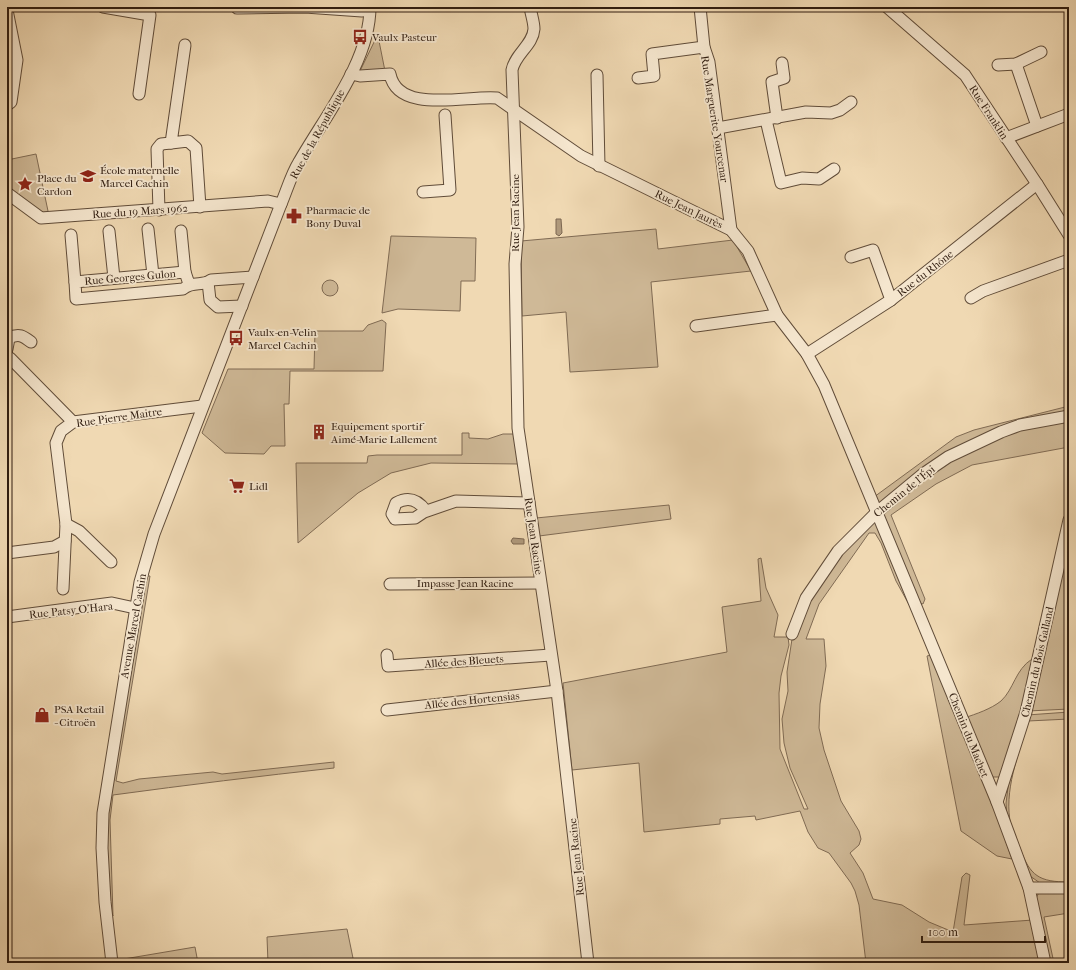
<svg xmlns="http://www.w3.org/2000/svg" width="1076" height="970" viewBox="0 0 1076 970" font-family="'IM FELL French Canon',serif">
  <rect width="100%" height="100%" fill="#f0d9b3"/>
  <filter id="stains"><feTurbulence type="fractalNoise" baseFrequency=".005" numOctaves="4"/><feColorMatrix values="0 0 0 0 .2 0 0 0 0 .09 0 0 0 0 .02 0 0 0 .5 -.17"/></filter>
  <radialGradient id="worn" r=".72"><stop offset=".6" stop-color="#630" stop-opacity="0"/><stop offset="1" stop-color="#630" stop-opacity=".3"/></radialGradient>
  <g fill="#cfb997" stroke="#806b54">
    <polygon points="377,36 378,36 385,71 360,71"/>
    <polygon points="36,154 48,211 48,218 7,193 7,160"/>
    <polygon points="656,229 658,249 733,240 751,271 651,282 658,367 570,372 566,312 522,316 521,241"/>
    <polygon points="391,236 476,238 475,281 461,281 460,311 398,309 382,313"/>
    <circle cx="330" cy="288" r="8"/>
    <polygon points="382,320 386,323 383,371 290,371 289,404 284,404 285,446 271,446 264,454 225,453 202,433 228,369 314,369 315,331 363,331 368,325"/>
    <polygon points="1069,406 1069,413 999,428 877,506 874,497 956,437 974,430"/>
    <polygon points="1069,419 1069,447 972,465 936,484 891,515 925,599 923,604 920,603 882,513 942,464 1001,435"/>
    <polygon points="462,433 469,433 469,438 488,439 503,434 515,434 519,464 431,463 391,473 358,493 298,543 296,463 367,463 368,456 377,455 462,455"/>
    <polygon points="669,505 671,519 539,536 536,518"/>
    <polygon points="876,518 997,816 1012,859 997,856 961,831 927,656 931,655 912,610 896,581 881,543 875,533 869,533 819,604 806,639 824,639 826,666 820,704 819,728 824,750 841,801 859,831 861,839 859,845 850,853 863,873 873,899 902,905 929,922 953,932 962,877 966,873 970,875 964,925 1033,920 1042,963 866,963 859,905 855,891 851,883 829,853 818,848 808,832 800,811 756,820 755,816 720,819 720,824 644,832 639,763 572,770 563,683 727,652 722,607 761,601 758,559 761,558 766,588 778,615 774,637 788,637 789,645 781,676 779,693 780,749 804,809 808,809 790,768 784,743 782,719 788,691 787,672 792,639 797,625 821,576"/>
    <polygon points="1069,538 1069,709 1028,711"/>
    <path d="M147,576H150L116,781L123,783L139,779L213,772L222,774L334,762V768C260,776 187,785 113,795L110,820L113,916L111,910L107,843L108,810Z"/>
    <path d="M1032,659H1034L1022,712L1000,777H992L964,718C976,714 991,709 1001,701C1014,689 1015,670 1032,659Z"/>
    <path d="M1069,712V719L1028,721C1019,754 1003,791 1011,826C1013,833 1017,841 1020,848C1030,876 1039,882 1069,882V885L1040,883L1030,876L1007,817L1006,803L1009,780L1027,715Z"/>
    <polygon points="1043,892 1069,892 1069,913 1044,917 1054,963 1049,963 1035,901 1038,894"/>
    <polygon points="347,929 354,963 268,963 267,937"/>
    <polygon points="195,947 198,963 118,963 118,960"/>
  </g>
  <g fill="#af997c" stroke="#7c6751">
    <polygon points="556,219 561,219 562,233 559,236 556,234"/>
    <polygon points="513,538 524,539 524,544 513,544 511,541"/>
  </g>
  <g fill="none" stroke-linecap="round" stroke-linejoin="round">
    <defs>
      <g id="minor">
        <polyline points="103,7 150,15 139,94"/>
        <path d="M530,7C531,14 534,22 534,29C533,45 515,54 512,70L518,227L515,264L518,428L557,691L588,963"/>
        <polyline points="700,7 704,47 709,62 731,230"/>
        <polyline points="887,7 965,75 1037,184 1069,235"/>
        <polyline points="237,8 305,7 362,11"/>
        <polyline points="7,10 17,60 11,102 7,105"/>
        <polyline points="185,45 171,143 188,141 196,148 200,207"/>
        <polyline points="1016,64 1037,126"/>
        <polyline points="998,65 1016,64 1041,52"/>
        <path d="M351,74L360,76L390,74C398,115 467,95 497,98L581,156L731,230L748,251L777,315L807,354L824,385L997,802L1029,888L1045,963"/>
        <polyline points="597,75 599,166"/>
        <polyline points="638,78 654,76 652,54 704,47"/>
        <polyline points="777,118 772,82 784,78 782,63"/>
        <polyline points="766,120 781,183 802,178 819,179 834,169"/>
        <polyline points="718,128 806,112 831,113 840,110 851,102"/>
        <polyline points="1006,138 1069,114"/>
        <polyline points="423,192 450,190 445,115"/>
        <polyline points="7,193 41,218 268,201 281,204"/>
        <polyline points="159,210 157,149 161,144 171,143"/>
        <polyline points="148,229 153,275"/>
        <polyline points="109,231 114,278"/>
        <polyline points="181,231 185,272"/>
        <polyline points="71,235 75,282"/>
        <polyline points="851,257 873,250 891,300"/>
        <polyline points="208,282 210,300 218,307 242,306"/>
        <path d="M189,284L185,272L75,282L76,299L183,289C193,280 203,287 211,280L253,277"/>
        <polyline points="971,298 983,291 1069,260"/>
        <polyline points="696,326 777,315"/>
        <path d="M7,349L9,338C19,333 23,336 31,342"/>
        <polyline points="807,354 891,300 1037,184"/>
        <polyline points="7,358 10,358 73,422"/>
        <path d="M426,511C418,500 409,496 396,503L392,514L395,519L415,518L424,512L456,501L529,503"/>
        <polyline points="66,524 79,531 111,562"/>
        <polyline points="7,553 54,547 65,541"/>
        <polyline points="390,584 540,583"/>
        <polyline points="63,589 66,524 56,443 61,431 73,422 202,406"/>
        <polyline points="7,617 112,603 135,608"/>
        <polyline points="792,634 806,598 838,551 877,512 923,474 948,457 1001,432 1020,425 1069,416"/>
        <polyline points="387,655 388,666 551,655"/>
        <polyline points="387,710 557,691"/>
        <polyline points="997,802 1026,712 1069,520"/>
        <polyline points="1029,888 1069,888"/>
        <path d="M112,963L105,902L102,848L103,813L140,582L154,534L281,204C287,190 291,175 299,162C325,116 370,61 370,7"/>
      </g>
    </defs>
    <use href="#minor" stroke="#604c39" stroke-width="13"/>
    <use href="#minor" stroke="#f5e6ce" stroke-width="11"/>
  </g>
  <defs>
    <symbol id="bus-bare" viewBox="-9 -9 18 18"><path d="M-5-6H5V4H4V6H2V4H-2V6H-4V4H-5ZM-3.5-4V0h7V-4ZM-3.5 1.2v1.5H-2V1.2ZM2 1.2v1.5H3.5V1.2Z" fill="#8f2418" stroke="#f5e6ce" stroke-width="2.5" paint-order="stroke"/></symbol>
    <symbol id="school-bare" viewBox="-9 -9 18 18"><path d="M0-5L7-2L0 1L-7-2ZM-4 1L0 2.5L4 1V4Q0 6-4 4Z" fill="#8f2418" stroke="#f5e6ce" stroke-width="2.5" paint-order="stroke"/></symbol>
    <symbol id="sight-bare" viewBox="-9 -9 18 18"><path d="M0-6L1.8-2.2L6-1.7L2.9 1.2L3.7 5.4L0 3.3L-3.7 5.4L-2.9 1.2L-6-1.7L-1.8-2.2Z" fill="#8f2418" stroke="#f5e6ce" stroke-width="2.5" paint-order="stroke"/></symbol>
    <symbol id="pharmacy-bare" viewBox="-9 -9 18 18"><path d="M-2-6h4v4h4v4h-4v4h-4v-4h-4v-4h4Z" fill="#8f2418" stroke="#f5e6ce" stroke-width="2.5" paint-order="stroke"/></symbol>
    <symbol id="building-bare" viewBox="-9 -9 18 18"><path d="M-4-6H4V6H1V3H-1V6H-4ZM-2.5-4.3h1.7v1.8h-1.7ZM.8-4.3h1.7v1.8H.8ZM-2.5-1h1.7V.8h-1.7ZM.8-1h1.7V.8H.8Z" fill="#8f2418" stroke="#f5e6ce" stroke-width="2.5" paint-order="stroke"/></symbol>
    <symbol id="supermarket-bare" viewBox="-9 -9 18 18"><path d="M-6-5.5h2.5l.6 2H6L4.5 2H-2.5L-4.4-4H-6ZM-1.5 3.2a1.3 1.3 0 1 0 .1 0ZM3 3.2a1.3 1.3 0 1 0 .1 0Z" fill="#8f2418" stroke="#f5e6ce" stroke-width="2.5" paint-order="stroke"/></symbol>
    <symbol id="shop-bare" viewBox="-9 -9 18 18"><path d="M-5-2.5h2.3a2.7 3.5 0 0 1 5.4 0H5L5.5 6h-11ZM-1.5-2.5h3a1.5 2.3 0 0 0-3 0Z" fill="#8f2418" stroke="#f5e6ce" stroke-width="2.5" paint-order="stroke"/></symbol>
  </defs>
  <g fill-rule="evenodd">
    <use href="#bus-bare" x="349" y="26" width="22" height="22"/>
    <use href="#school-bare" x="77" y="165" width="22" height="22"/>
    <use href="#sight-bare" x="14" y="173" width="22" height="22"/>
    <use href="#pharmacy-bare" x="283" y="205" width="22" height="22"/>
    <use href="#bus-bare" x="225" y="327" width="22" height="22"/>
    <use href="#building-bare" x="308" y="421" width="22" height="22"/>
    <use href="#supermarket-bare" x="226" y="475" width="22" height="22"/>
    <use href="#shop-bare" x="31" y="704" width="22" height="22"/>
  </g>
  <g text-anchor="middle" stroke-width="3.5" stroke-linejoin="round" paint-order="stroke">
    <g font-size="11" fill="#301d10" stroke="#f5e6ce" text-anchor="start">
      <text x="372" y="41">Vaulx Pasteur</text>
      <text x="100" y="174">École maternelle<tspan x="100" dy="13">Marcel Cachin</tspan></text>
      <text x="37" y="182">Place du<tspan x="37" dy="13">Cardon</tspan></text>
      <text x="306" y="214">Pharmacie de<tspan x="306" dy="13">Bony Duval</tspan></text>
      <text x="248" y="336">Vaulx-en-Velin<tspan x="248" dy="13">Marcel Cachin</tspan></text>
      <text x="331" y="430">Equipement sportif<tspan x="331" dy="13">Aimé-Marie Lallement</tspan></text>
      <text x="249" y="490">Lidl</text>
      <text x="54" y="713">PSA Retail<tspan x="54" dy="13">- Citroën</tspan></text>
    </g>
    <g font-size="11" fill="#301d10" stroke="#f5e6ce">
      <text transform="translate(989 112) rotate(57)" y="4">Rue Franklin</text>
      <text transform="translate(715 119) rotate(81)" y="4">Rue Marguerite Yourcenar</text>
      <text transform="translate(317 134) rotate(-61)" y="4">Rue de la République</text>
      <text transform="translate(689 209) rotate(26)" y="4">Rue Jean Jaurès</text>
      <text transform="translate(140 211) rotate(-4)" y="4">Rue du 19 Mars 1962</text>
      <text transform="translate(515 213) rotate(-90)" y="4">Rue Jean Racine</text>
      <text transform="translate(925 273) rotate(-38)" y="4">Rue du Rhône</text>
      <text transform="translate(130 277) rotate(-5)" y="4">Rue Georges Gulon</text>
      <text transform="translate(119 417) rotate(-8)" y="4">Rue Pierre Maitre</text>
      <text transform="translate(904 491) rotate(-39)" y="4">Chemin de l'Épi</text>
      <text transform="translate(534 536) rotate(82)" y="4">Rue Jean Racine</text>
      <text x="465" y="587">Impasse Jean Racine</text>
      <text transform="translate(71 610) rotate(-6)" y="4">Rue Patsy O'Hara</text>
      <text transform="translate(133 626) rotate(-80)" y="4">Avenue Marcel Cachin</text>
      <text transform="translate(464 661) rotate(-4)" y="4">Allée des Bleuets</text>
      <text transform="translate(1037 662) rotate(-77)" y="4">Chemin du Bois Galland</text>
      <text transform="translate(472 700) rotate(-6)" y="4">Allée des Hortensias</text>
      <text transform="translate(969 735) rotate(68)" y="4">Chemin du Machet</text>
      <text transform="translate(576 857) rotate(-96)" y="4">Rue Jean Racine</text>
    </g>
  </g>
  <rect width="1076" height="970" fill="none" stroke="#f0d9b3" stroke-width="24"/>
  <rect x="8" y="8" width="1060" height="954" fill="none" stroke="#301d10" stroke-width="2"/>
  <rect x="12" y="12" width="1052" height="946" fill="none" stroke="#301d10"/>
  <path d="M922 936v6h123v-6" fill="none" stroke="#301d10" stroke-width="2"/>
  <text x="928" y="936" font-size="12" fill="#301d10" stroke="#f5e6ce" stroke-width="3" paint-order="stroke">100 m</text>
  <rect width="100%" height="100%" filter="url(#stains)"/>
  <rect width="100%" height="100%" fill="url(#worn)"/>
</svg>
